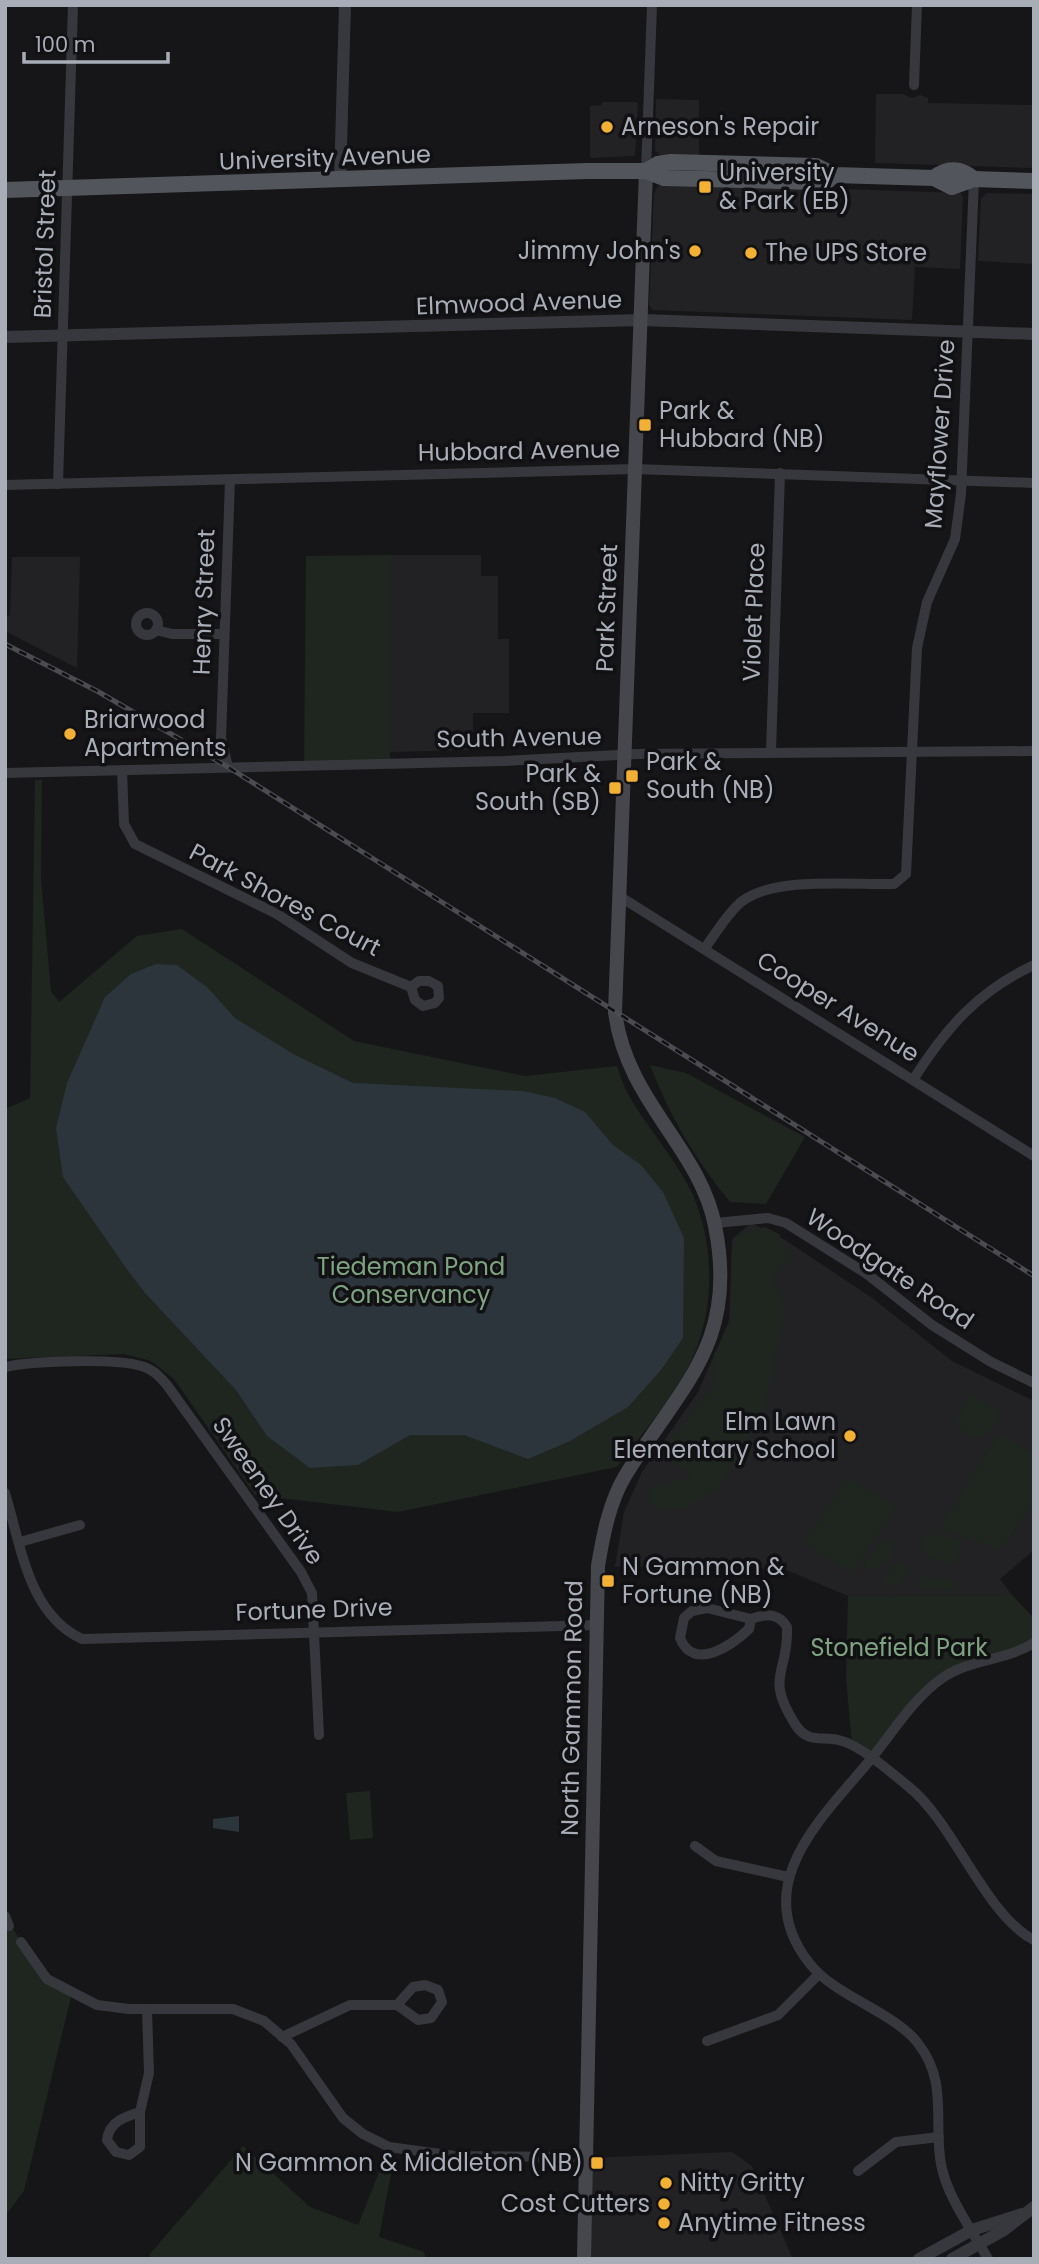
<svg xmlns="http://www.w3.org/2000/svg" width="1039" height="2264" viewBox="0 0 1039 2264" font-family="Poppins,sans-serif">
  <rect width="100%" height="100%" fill="#161618"/>
  <g fill="#222225">
    <polygon points="876,94 903,94 912,98 921,95 928,98 928,103 1034,105 1034,168 875,163"/>
    <polygon points="656,99 699,100 699,158 662,156 655,151"/>
    <polygon points="602,102 638,102 635,156 590,158 590,106 602,105"/>
    <polygon points="668,183 960,193 963,196 960,269 915,267 912,320 652,310 649,304 654,194 658,186"/>
    <polygon points="987,193 1034,194 1034,264 978,261 981,199"/>
    <polygon points="390,555 481,555 481,576 498,576 498,639 509,639 509,713 473,713 473,750 390,752"/>
    <polygon points="12,557 80,557 77,668 5,631 5,615 10,616"/>
    <polygon points="751,1223 785,1240 871,1297 952,1361 1034,1401 1034,1550 1000,1579 1012,1595 848,1596 784,1569 615,1567 624,1512 642,1472 698,1392 729,1321 732,1239"/>
    <polygon points="732,2152 752,2166 793,2259 584,2259 587,2158"/>
  </g>
  <g fill="#1e261f">
    <polygon points="390,555 390,762 304,766 306,556"/>
    <path d="M35,780H42L41,878L51,991L59,1002L137,936L182,929L354,1041L525,1076L617,1066C621,1078 625,1090 632,1101C651,1132 677,1161 693,1195C713,1242 715,1299 697,1347C682,1388 643,1432 617,1467L398,1512L255,1495L174,1379L151,1361L124,1354L5,1359V1109L30,1098Z"/>
    <path d="M650,1065L686,1073L805,1137L766,1204L730,1202C696,1161 669,1115 650,1065Z"/>
    <path d="M765,1227L779,1234L789,1258L776,1272L771,1283L780,1292L784,1312L763,1416L717,1489L687,1508L661,1509L649,1502L648,1490C663,1482 675,1484 691,1474L660,1453L714,1386V1354L732,1323V1251L738,1235Z"/>
    <polygon points="970,1392 997,1410 997,1424 984,1436 970,1436 962,1430 957,1421"/>
    <polygon points="1000,1433 1034,1454 1034,1502 999,1550 940,1528"/>
    <polygon points="849,1477 895,1507 851,1573 805,1543"/>
    <polygon points="938,1532 962,1541 953,1566 928,1557 922,1541 924,1534 936,1538"/>
    <polygon points="883,1540 889,1540 892,1546 890,1559 874,1571 864,1563"/>
    <polygon points="897,1560 909,1569 897,1587 891,1587 884,1580"/>
    <polygon points="920,1576 956,1581 954,1591 919,1587"/>
    <polygon points="1012,1595 1034,1618 1034,1643 939,1680 870,1759 852,1745 846,1678 848,1596"/>
    <polygon points="370,1791 373,1838 350,1840 346,1793"/>
    <polygon points="5,1916 36,1966 72,1993 24,2191 5,2216"/>
    <polygon points="243,2146 310,2207 358,2225 389,2147 396,2149 379,2237 424,2252 426,2259 153,2259 149,2255"/>
  </g>
  <g fill="#2c353c">
    <polygon points="156,964 177,965 208,988 235,1018 295,1055 353,1083 523,1091 555,1098 585,1112 613,1145 641,1165 663,1192 684,1238 683,1338 661,1370 628,1407 570,1441 528,1459 464,1435 410,1435 358,1465 310,1468 267,1436 236,1390 145,1293 126,1268 63,1177 56,1128 67,1083 105,997 131,974"/>
    <polygon points="239,1816 239,1832 213,1828 213,1819"/>
  </g>
  <g fill="none" stroke-linecap="round" stroke-linejoin="round">
    <g stroke="#37383d" stroke-width="10">
      <polyline points="914,85 917,5"/>
      <polyline points="646,171 652,5"/>
      <polyline points="58,484 73,5"/>
      <polyline points="5,485 635,469 1034,483"/>
      <circle cx="147" cy="624" r="11"/>
      <polyline points="156,630 172,634 223,634"/>
      <polyline points="771,752 780,473"/>
      <polyline points="228,767 221,738 230,480"/>
      <polyline points="122,770 124,824 135,844 277,914 352,963 411,987"/>
      <polyline points="5,773 504,761 637,754 1034,751"/>
      <polyline points="619,896 1034,1156"/>
      <path d="M705,948C716,933 727,914 741,902C773,876 854,885 894,884L906,874L917,648L927,602L955,539L961,494L974,179"/>
      <polygon points="419,981 429,981 438,986 439,998 435,1003 423,1006 415,1000 411,987"/>
      <path d="M913,1080C946,1028 978,991 1034,965"/>
      <polyline points="715,1223 768,1218 786,1223 867,1274 932,1325 991,1362 1034,1383"/>
      <path d="M5,1367C32,1361 115,1358 141,1366C153,1369 159,1376 167,1385L301,1572L312,1593L319,1735"/>
      <path d="M5,1493C21,1545 28,1614 82,1639L597,1625"/>
      <polyline points="20,1542 80,1525"/>
      <path d="M707,1608L751,1619L749,1629C733,1644 694,1673 680,1638L684,1618L692,1611Z"/>
      <path d="M751,1619C765,1614 778,1612 787,1627C789,1674 764,1675 795,1724C808,1745 823,1735 842,1741C861,1746 893,1774 909,1787C954,1823 985,1915 1034,1940"/>
      <polyline points="695,1846 716,1861 788,1877"/>
      <polyline points="5,1916 9,1926"/>
      <polyline points="21,1942 47,1979 97,2005 129,2009 233,2009 264,2021 291,2044 343,2118 363,2134 389,2147 455,2156 586,2157"/>
      <polygon points="425,1985 438,1990 442,2002 431,2018 418,2020 397,2005 413,1987"/>
      <polyline points="282,2037 350,2005 397,2005"/>
      <polyline points="707,2041 778,2015 819,1974"/>
      <path d="M140,2112V2147L129,2155L116,2152L107,2140C109,2122 124,2117 140,2112Z"/>
      <polyline points="140,2112 149,2073 147,2009"/>
      <polyline points="858,2171 896,2142 939,2137"/>
      <path d="M988,2259C972,2230 947,2197 941,2164C933,2120 949,2082 917,2042C893,2012 834,1995 810,1964C747,1885 822,1818 871,1759C892,1733 913,1699 941,1679C968,1659 1005,1661 1034,1643"/>
    </g>
    <g stroke="#37383d" stroke-width="12">
      <polyline points="340,181 345,5"/>
      <polyline points="5,337 642,320 1034,334"/>
      <polyline points="919,2259 972,2230 1022,2214"/>
      <polyline points="952,2259 1004,2230 1034,2207"/>
    </g>
    <path stroke="#45474d" stroke-width="14" d="M584,2259L598,1566C603,1536 609,1503 625,1476C680,1386 739,1344 715,1226C700,1148 626,1101 615,1012L646,171"/>
    <g stroke="#53555c" stroke-width="16">
      <polyline points="646,171 658,164 671,162 816,166 834,175 934,178 952,187 974,179 1034,181"/>
      <path d="M934,178C947,167 961,168 974,179"/>
      <polyline points="5,190 587,171 646,171 664,178 817,182 826,182 834,175"/>
    </g>
    <defs>
      <polyline id="rail" points="5,644 97,691 228,767 1034,1276"/>
    </defs>
    <use href="#rail" stroke="#4a4c52" stroke-width="5"/>
    <use href="#rail" stroke="#111113" stroke-width="2.5" stroke-dasharray="8" stroke-linecap="butt"/>
  </g>
  <g fill="#f2b134" stroke="#111113" stroke-width="2.5">
    <circle cx="607" cy="127" r="7"/>
    <rect x="698" y="180" width="14" height="14" rx="3.5"/>
    <circle cx="695" cy="251" r="7"/>
    <circle cx="751" cy="253" r="7"/>
    <rect x="638" y="418" width="14" height="14" rx="3.5"/>
    <circle cx="70" cy="734" r="7"/>
    <rect x="625" y="769" width="14" height="14" rx="3.5"/>
    <rect x="608" y="781" width="14" height="14" rx="3.5"/>
    <circle cx="850" cy="1436" r="7"/>
    <rect x="601" y="1574" width="14" height="14" rx="3.5"/>
    <rect x="590" y="2156" width="14" height="14" rx="3.5"/>
    <circle cx="666" cy="2183" r="7"/>
    <circle cx="664" cy="2204" r="7"/>
    <circle cx="664" cy="2223" r="7"/>
  </g>
  <g text-anchor="middle" stroke-width="7" stroke-linejoin="round" paint-order="stroke">
    <g font-size="24" fill="#a8adb8" stroke="#111113" text-anchor="start">
      <text x="621" y="135">Arneson's Repair</text>
      <text x="719" y="181">University<tspan x="719" dy="28">&amp; Park (EB)</tspan></text>
      <text x="681" y="259" text-anchor="end">Jimmy John's</text>
      <text x="765" y="261">The UPS Store</text>
      <text x="659" y="419">Park &amp;<tspan x="659" dy="28">Hubbard (NB)</tspan></text>
      <text x="84" y="728">Briarwood<tspan x="84" dy="28">Apartments</tspan></text>
      <text x="646" y="770">Park &amp;<tspan x="646" dy="28">South (NB)</tspan></text>
      <text x="601" y="782" text-anchor="end">Park &amp;<tspan x="601" dy="28">South (SB)</tspan></text>
      <text x="836" y="1430" text-anchor="end">Elm Lawn<tspan x="836" dy="28">Elementary School</tspan></text>
      <text x="622" y="1575">N Gammon &amp;<tspan x="622" dy="28">Fortune (NB)</tspan></text>
      <text x="583" y="2171" text-anchor="end">N Gammon &amp; Middleton (NB)</text>
      <text x="680" y="2191">Nitty Gritty</text>
      <text x="650" y="2212" text-anchor="end">Cost Cutters</text>
      <text x="678" y="2231">Anytime Fitness</text>
    </g>
    <g font-size="24" fill="#a8adb8" stroke="#111113">
      <text transform="translate(325 158) rotate(-2)" y="8">University Avenue</text>
      <text transform="translate(45 244) rotate(-88)" y="8">Bristol Street</text>
      <text transform="translate(519 303) rotate(-2)" y="8">Elmwood Avenue</text>
      <text transform="translate(940 434) rotate(-86)" y="8">Mayflower Drive</text>
      <text transform="translate(519 451) rotate(-1)" y="8">Hubbard Avenue</text>
      <text transform="translate(204 602) rotate(-88)" y="8">Henry Street</text>
      <text transform="translate(607 608) rotate(-88)" y="8">Park Street</text>
      <text transform="translate(754 612) rotate(-88)" y="8">Violet Place</text>
      <text transform="translate(519 738) rotate(-1)" y="8">South Avenue</text>
      <text transform="translate(285 900) rotate(28)" y="8">Park Shores Court</text>
      <text transform="translate(838 1007) rotate(32)" y="8">Cooper Avenue</text>
      <text transform="translate(890 1269) rotate(34)" y="8">Woodgate Road</text>
      <text transform="translate(268 1491) rotate(55)" y="8">Sweeney Drive</text>
      <text transform="translate(314 1610) rotate(-2)" y="8">Fortune Drive</text>
      <text transform="translate(572 1708) rotate(-89)" y="8">North Gammon Road</text>
    </g>
    <g font-size="24" fill="#7fa381" stroke="#111113">
      <text x="411" y="1275">Tiedeman Pond<tspan x="411" dy="28">Conservancy</tspan></text>
      <text x="899" y="1656">Stonefield Park</text>
    </g>
  </g>
  <rect width="1039" height="2264" fill="none" stroke="#a8adb8" stroke-width="14"/>
  <path d="M24 52v10h144v-10" fill="none" stroke="#a8adb8" stroke-width="3.5"/>
  <text x="35" y="52" font-size="21" fill="#a8adb8" stroke="#111113" stroke-width="5" paint-order="stroke">100 m</text>
</svg>
